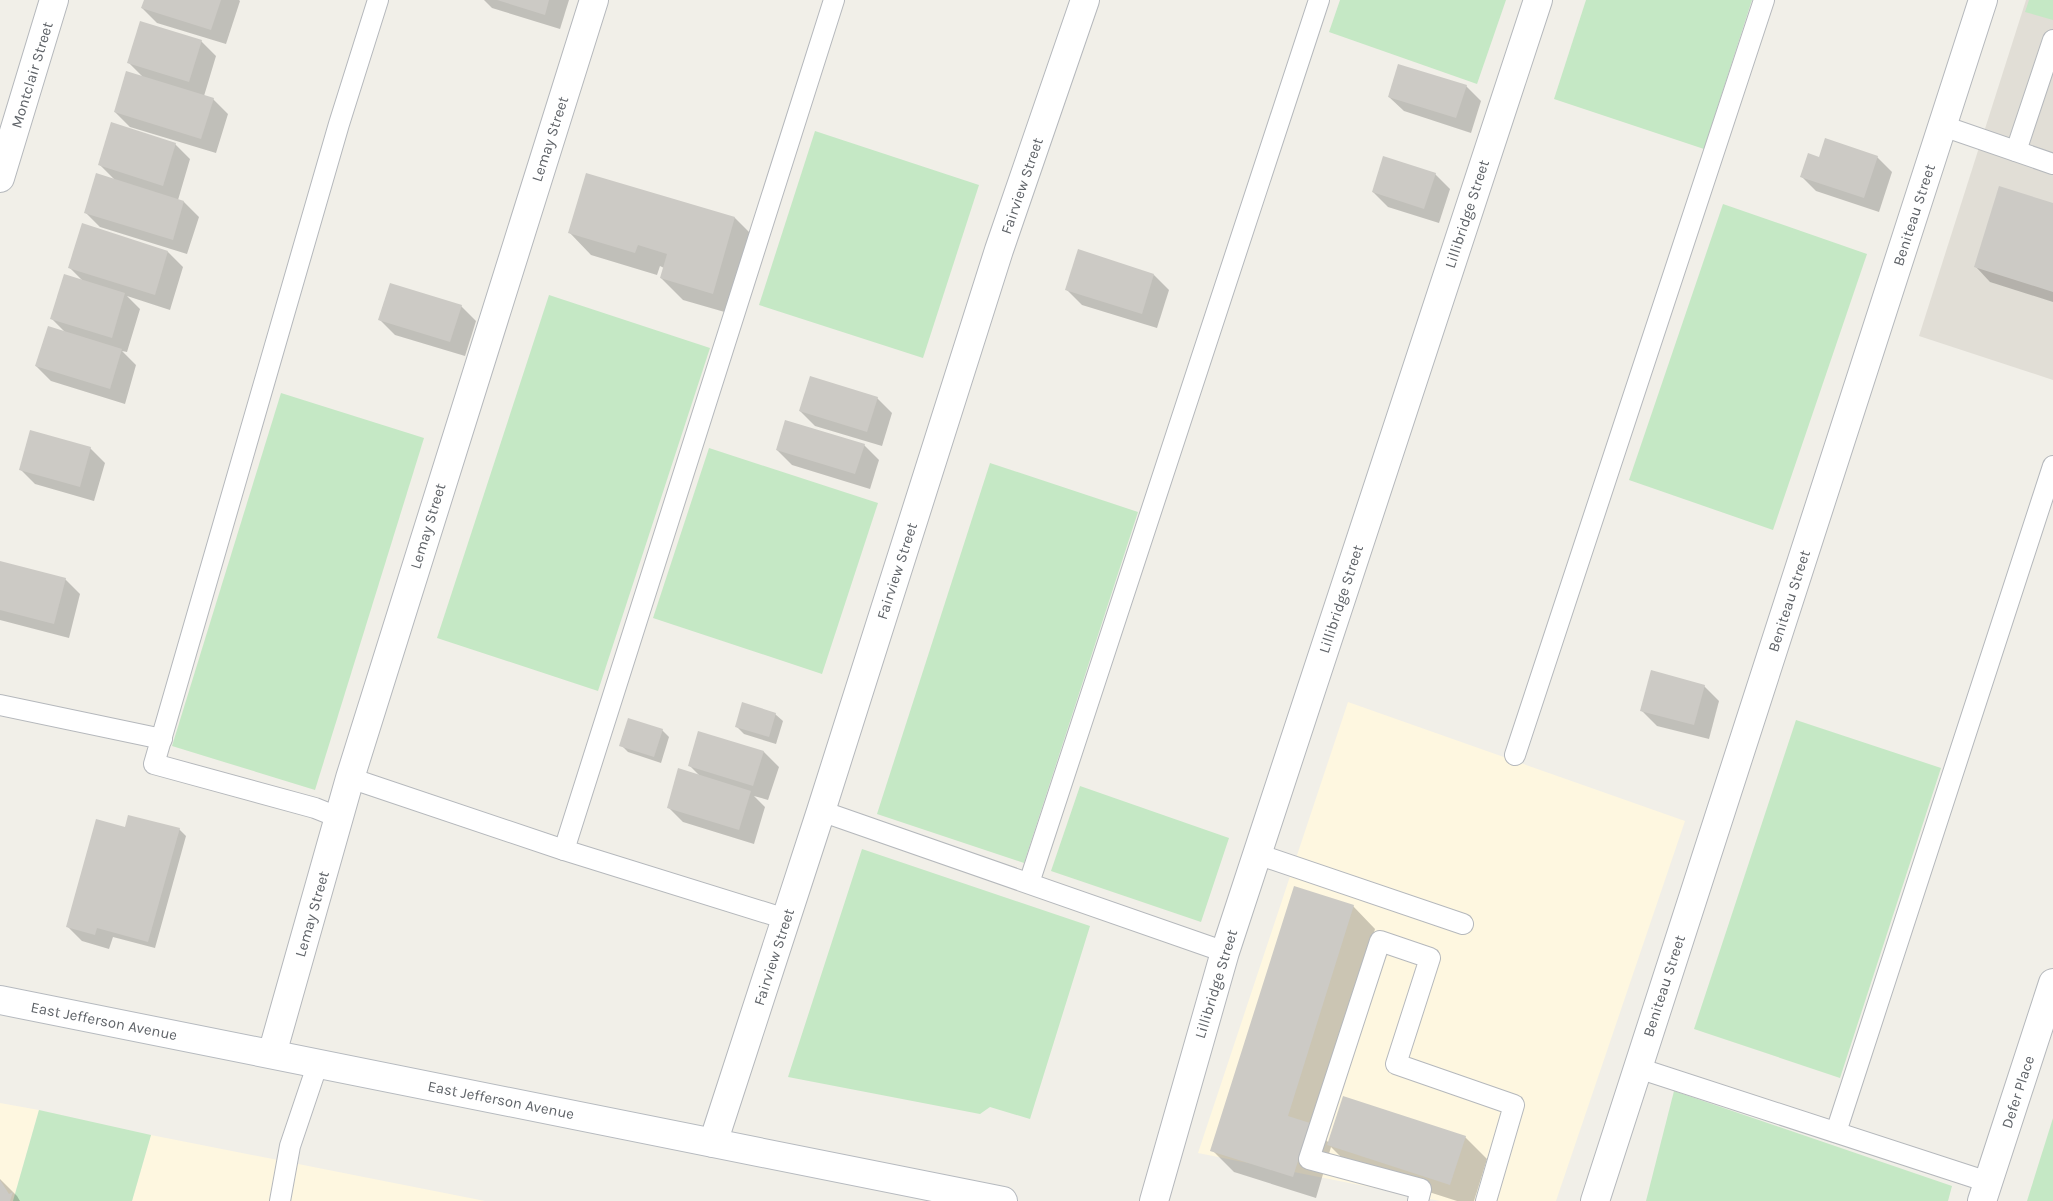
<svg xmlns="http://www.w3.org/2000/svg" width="2053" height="1201" viewBox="0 0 2053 1201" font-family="Karla,sans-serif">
  <rect width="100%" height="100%" fill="#f1efe8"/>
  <g fill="#fef7e0">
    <polygon points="1348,702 1685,821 1556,1201 1440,1201 1198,1153"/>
    <polygon points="0,1103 39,1110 13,1201 0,1201"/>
    <polygon points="151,1135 485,1201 132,1201"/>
  </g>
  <polygon fill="#e1ded6" points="2026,0 2053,0 2053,380 1919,336"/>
  <g fill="#c5e8c5">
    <polygon points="1340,0 1506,0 1477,84 1329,32"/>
    <polygon points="1586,0 1752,0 1704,149 1554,99"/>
    <polygon points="2029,0 2053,0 2053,20 2025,12"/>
    <polygon points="815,131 979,185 923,358 759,305"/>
    <polygon points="1723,204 1867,254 1773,530 1629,480"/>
    <polygon points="549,295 710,348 598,691 437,638"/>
    <polygon points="281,393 424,438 315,790 172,746"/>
    <polygon points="709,448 878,503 822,674 653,618"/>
    <polygon points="990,463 1138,512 1024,863 877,814"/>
    <polygon points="1796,720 1941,768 1840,1078 1694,1029"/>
    <polygon points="1080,786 1229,838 1201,922 1051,871"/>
    <polygon points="862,849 1090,926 1030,1119 990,1107 980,1114 788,1077"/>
    <polygon points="1674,1091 1952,1186 1948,1201 1646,1201"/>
    <polygon points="39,1110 151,1135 132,1201 13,1201"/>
    <polygon points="2053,1118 2053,1201 2027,1201"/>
  </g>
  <g fill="#0003">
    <polygon points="145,0 239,0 240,1 226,44 157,23 142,8"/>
    <polygon points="484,0 569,0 560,29 492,8"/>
    <polygon points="201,41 216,56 204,96 213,99 228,114 216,153 130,127 115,112 144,78 129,63"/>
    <polygon points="1466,86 1481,101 1471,133 1404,111 1389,97"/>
    <polygon points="175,144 190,159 178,200 184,202 199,217 187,254 100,227 85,212 115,180 100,165"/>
    <polygon points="1877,157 1892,172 1879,212 1816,191 1801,176 1820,158"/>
    <polygon points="1435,174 1450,189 1439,223 1388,207 1373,192"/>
    <polygon points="2053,204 2053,302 1990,282 1976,267"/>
    <polygon points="735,218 757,240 735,315 683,300 661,278 664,268 660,266 657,275 591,255 569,232"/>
    <polygon points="168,252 183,267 170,310 127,296 140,309 127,352 122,351 136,365 125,404 51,381 36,366 66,333 52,319 83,281 70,268"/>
    <polygon points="1154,275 1169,290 1157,328 1082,305 1067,290"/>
    <polygon points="461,306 476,321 465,356 395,335 380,320"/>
    <polygon points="877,398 892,413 882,446 815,426 800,411"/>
    <polygon points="864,445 879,460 870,489 792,465 777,450"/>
    <polygon points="90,448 105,463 94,501 35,484 20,469"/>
    <polygon points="0,562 65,579 80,594 69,638 0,620"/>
    <polygon points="1704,686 1719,701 1709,739 1657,726 1642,711"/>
    <polygon points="775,714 783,721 776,744 744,734 737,727"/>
    <polygon points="662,730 669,737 661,763 628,752 621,745"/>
    <polygon points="699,733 764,752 779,767 768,800 754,796 765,807 754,844 683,822 668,807 700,776 689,765"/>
    <polygon points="124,828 179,829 186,836 155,948 113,937 109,949 82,941 67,926"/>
    <polygon points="1353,906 1375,929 1313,1127 1329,1143 1465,1137 1487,1159 1474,1201 1457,1201 1351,1167 1331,1147 1316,1198 1234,1172 1212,1150"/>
    <polygon points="0,1179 17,1196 20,1201 0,1201"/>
  </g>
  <g fill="#cccac5">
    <polygon points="144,0 221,0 211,30 141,8"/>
    <polygon points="497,0 549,0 545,15"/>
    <polygon points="140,21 202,40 189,82 127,63"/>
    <polygon points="1398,64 1467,85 1456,118 1388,97"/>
    <polygon points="126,71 214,98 201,139 114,112"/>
    <polygon points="111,122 176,143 163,186 98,165"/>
    <polygon points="1825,138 1878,156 1864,198 1800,177 1808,153 1819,157"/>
    <polygon points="1383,156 1436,173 1424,209 1372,192"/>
    <polygon points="96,173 184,201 173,240 84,213"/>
    <polygon points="586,173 735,217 713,294 660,278 667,254 638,245 635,253 568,233"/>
    <polygon points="1999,186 2053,203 2053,292 1974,267"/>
    <polygon points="82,223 168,251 155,295 68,268"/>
    <polygon points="1078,249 1154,274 1142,314 1065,290"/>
    <polygon points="64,274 125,293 112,338 50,319"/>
    <polygon points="390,283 462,305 450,342 378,320"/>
    <polygon points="48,326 122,349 110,389 35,366"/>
    <polygon points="810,376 878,397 867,432 799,411"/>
    <polygon points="785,420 865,444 855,474 776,450"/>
    <polygon points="30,430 91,447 80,487 19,470"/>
    <polygon points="0,561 66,578 54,624 0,610"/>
    <polygon points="1651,670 1705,685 1694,725 1640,711"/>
    <polygon points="742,702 776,713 769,737 735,727"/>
    <polygon points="628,718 663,729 654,757 619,746"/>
    <polygon points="698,731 764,751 753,786 688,766"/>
    <polygon points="678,768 751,791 739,830 667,808"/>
    <polygon points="128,815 180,828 148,942 97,928 95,935 66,927 96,819 125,827"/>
    <polygon points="1294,886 1354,905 1288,1116 1310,1123 1293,1177 1210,1151"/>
    <polygon points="1343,1096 1466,1136 1450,1185 1327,1145"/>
    <polygon points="0,1180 9,1194 13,1192 10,1201 0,1201"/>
  </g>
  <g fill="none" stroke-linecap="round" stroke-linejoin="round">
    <defs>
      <g id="lane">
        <polyline points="1943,126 2053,164"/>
        <polyline points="2016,151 2053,40"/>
        <polyline points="0,705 162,739"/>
        <polyline points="1515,755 1764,0"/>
        <polyline points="350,778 564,850 786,919"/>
        <polyline points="821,811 1225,952"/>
        <polyline points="340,818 315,808 154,764 339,124 378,0"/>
        <polyline points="564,850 834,0"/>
        <polyline points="1257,854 1463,924"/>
        <polyline points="1029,883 1319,0"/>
        <polyline points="1638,1068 1988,1182"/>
        <polyline points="1836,1132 2053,466"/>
        <polyline points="280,1201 290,1146 318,1063"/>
        <polyline points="1418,1201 1421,1189 1309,1159 1380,941 1430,958 1396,1064 1514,1105 1486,1201"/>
      </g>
      <g id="street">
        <polyline points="0,178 54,0"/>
        <polyline points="272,1054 350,778 594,0"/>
        <polyline points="713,1143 821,811 999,250 1085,0"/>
        <polyline points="1154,1201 1225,952 1538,0"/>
        <polyline points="1595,1201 1983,0"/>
        <polyline points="1982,1201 2053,983"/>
      </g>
      <polyline id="secondary" points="0,1000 1003,1201"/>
    </defs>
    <use href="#lane" stroke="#b5b8bc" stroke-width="22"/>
    <use href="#street" stroke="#b5b8bc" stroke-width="30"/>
    <use href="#secondary" stroke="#b6babf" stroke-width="30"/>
    <use href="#lane" stroke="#fff" stroke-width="20"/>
    <use href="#street" stroke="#fff" stroke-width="28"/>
    <use href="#secondary" stroke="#fff" stroke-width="28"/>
  </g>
  <g text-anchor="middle" stroke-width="5" stroke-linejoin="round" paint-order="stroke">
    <g font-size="15" fill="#5f6368" stroke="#fff">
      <text transform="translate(32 75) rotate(-73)" y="5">Montclair Street</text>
      <text transform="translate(550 139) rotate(-72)" y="5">Lemay Street</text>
      <text transform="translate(1022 186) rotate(-71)" y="5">Fairview Street</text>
      <text transform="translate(1467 214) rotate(-72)" y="5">Lillibridge Street</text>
      <text transform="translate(1914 215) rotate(-72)" y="5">Beniteau Street</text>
      <text transform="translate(428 526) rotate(-73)" y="5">Lemay Street</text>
      <text transform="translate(897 571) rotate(-72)" y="5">Fairview Street</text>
      <text transform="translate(1341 599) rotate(-72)" y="5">Lillibridge Street</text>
      <text transform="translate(1789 601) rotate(-72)" y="5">Beniteau Street</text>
      <text transform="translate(312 914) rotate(-74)" y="5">Lemay Street</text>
      <text transform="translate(774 957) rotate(-72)" y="5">Fairview Street</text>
      <text transform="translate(1216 984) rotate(-73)" y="5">Lillibridge Street</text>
      <text transform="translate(1664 986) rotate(-72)" y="5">Beniteau Street</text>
      <text transform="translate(104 1021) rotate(11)" y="5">East Jefferson Avenue</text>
      <text transform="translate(2018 1092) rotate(-72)" y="5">Defer Place</text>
      <text transform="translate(501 1100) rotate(11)" y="5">East Jefferson Avenue</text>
    </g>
  </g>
</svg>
